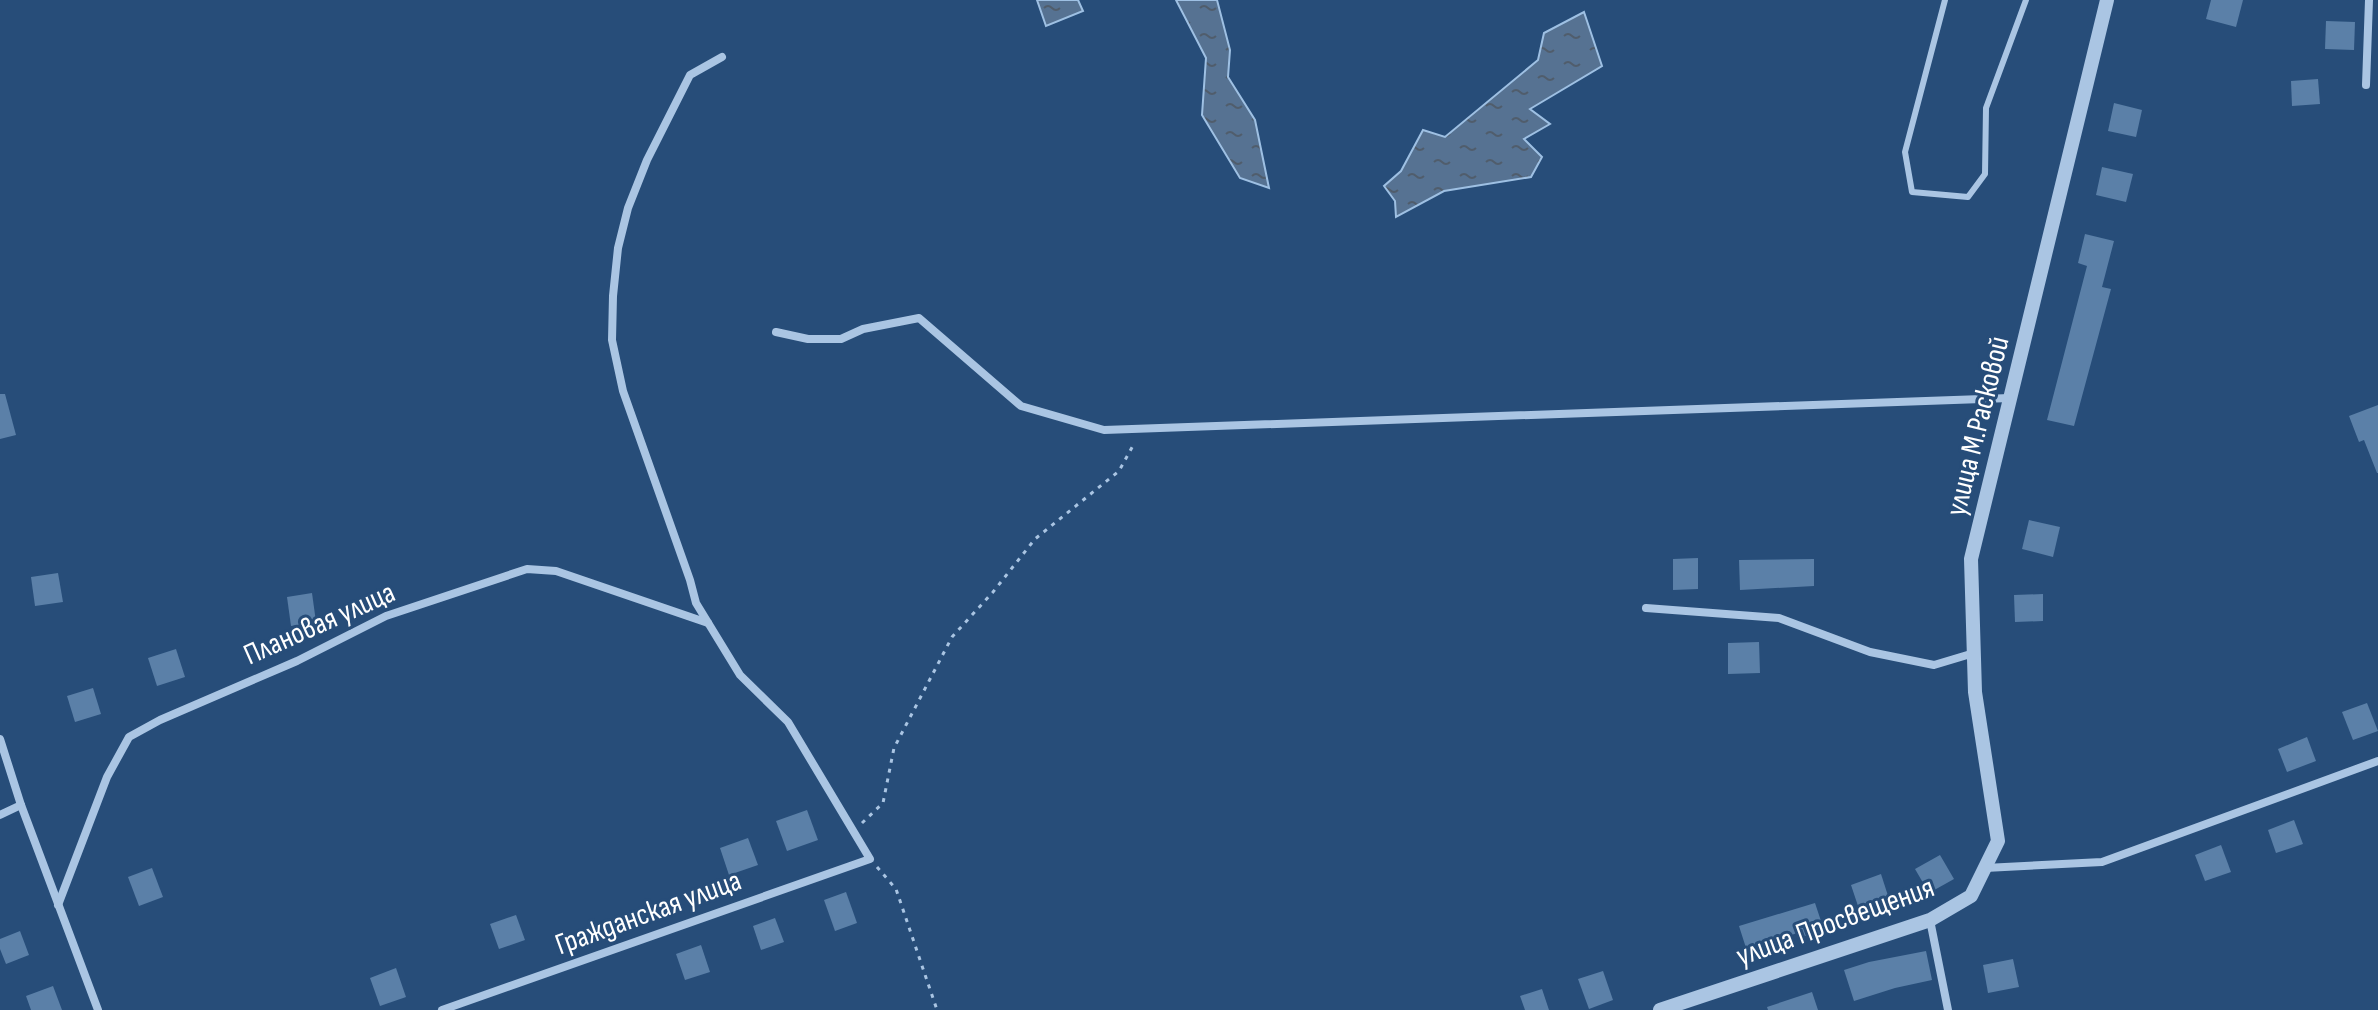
<svg xmlns="http://www.w3.org/2000/svg" width="2378" height="1010" viewBox="0 0 2378 1010" font-family="'Sofia Sans Condensed',sans-serif">
  <defs>
    <pattern id="water-ripples" width="26" height="14" patternUnits="userSpaceOnUse" patternTransform="scale(2)"><rect width="26" height="14" fill="#567292"/><path d="M2 4q2-2 4 0t4 0M15 11q2-2 4 0t4 0" fill="none" stroke="#505d6c"/></pattern>
  </defs>
  <rect width="100%" height="100%" fill="#274d79"/>
  <g fill="url(#water-ripples)" stroke="#9ec0e3" stroke-width="2">
    <polygon points="1037,0 1078,0 1083,11 1046,26"/>
    <polygon points="1176,0 1217,0 1230,50 1228,77 1255,120 1269,188 1240,178 1202,115 1206,58"/>
    <polygon points="1584,12 1602,66 1530,109 1550,124 1524,139 1542,157 1531,177 1444,191 1396,217 1395,201 1384,186 1401,171 1423,130 1445,137 1538,60 1544,33"/>
  </g>
  <g fill="#5b80a8">
    <polygon points="2211,0 2243,0 2236,27 2206,19"/>
    <polygon points="2326,21 2355,22 2354,50 2325,49"/>
    <polygon points="2318,79 2320,104 2292,106 2291,81"/>
    <polygon points="2114,103 2142,110 2136,137 2108,131"/>
    <polygon points="2102,167 2133,174 2126,202 2096,195"/>
    <polygon points="2085,234 2114,241 2102,287 2111,289 2074,426 2047,420 2087,266 2078,263"/>
    <polygon points="0,394 5,394 16,435 0,439"/>
    <polygon points="2378,405 2378,473 2377,473 2364,440 2359,442 2349,416"/>
    <polygon points="2029,520 2060,527 2053,557 2022,549"/>
    <polygon points="1698,558 1698,589 1673,590 1673,559"/>
    <polygon points="1814,559 1814,586 1740,590 1739,560"/>
    <polygon points="58,573 63,602 35,606 31,577"/>
    <polygon points="312,593 316,622 291,626 287,597"/>
    <polygon points="2043,594 2043,621 2015,622 2014,595"/>
    <polygon points="1759,642 1760,673 1728,674 1728,643"/>
    <polygon points="176,649 185,677 157,686 148,658"/>
    <polygon points="93,688 101,714 75,722 67,696"/>
    <polygon points="2367,703 2378,731 2353,740 2342,712"/>
    <polygon points="2307,737 2316,761 2287,772 2278,749"/>
    <polygon points="807,810 818,840 787,851 776,821"/>
    <polygon points="2294,820 2303,844 2276,853 2268,830"/>
    <polygon points="748,838 758,865 729,875 720,848"/>
    <polygon points="2221,845 2231,872 2205,881 2195,855"/>
    <polygon points="1940,855 1954,879 1929,893 1915,869"/>
    <polygon points="152,868 163,897 139,906 128,877"/>
    <polygon points="1881,874 1890,902 1860,912 1851,885"/>
    <polygon points="846,892 857,923 835,931 824,900"/>
    <polygon points="1815,903 1824,930 1799,938 1797,933 1747,951 1739,926"/>
    <polygon points="516,915 525,940 499,949 490,924"/>
    <polygon points="775,918 784,942 761,950 753,926"/>
    <polygon points="20,931 29,955 6,964 0,949 0,939"/>
    <polygon points="701,945 710,972 685,980 676,954"/>
    <polygon points="1926,951 1932,980 1895,988 1854,1001 1844,970 1869,962"/>
    <polygon points="2013,959 2019,987 1988,993 1983,965"/>
    <polygon points="396,968 406,997 380,1006 370,978"/>
    <polygon points="1603,971 1613,1000 1589,1009 1578,979"/>
    <polygon points="53,986 62,1010 31,1010 26,996"/>
    <polygon points="1542,989 1549,1010 1525,1010 1520,996"/>
    <polygon points="1812,992 1818,1010 1768,1010 1767,1007"/>
  </g>
  <g fill="none" stroke-linecap="round" stroke-linejoin="round">
    <g stroke="#aac5e3" stroke-width="3" stroke-dasharray="4 6" stroke-linecap="butt">
      <polyline points="862,823 883,803 894,748 952,637 993,592 1035,539 1119,471 1135,442"/>
      <polyline points="877,867 896,889 937,1010"/>
    </g>
    <polyline stroke="#aac5e3" stroke-width="6" points="1945,0 1905,152 1912,192 1968,197 1985,174 1986,108 2026,0"/>
    <g stroke="#aac5e3" stroke-width="8">
      <polyline points="2366,85 2369,0"/>
      <polyline points="776,332 808,339 841,339 863,329 919,318 1021,406 1104,430 2010,398"/>
      <polyline points="1646,608 1779,618 1870,652 1934,665 1974,653"/>
      <polyline points="0,739 21,805 98,1010"/>
      <polyline points="0,815 21,805"/>
      <polyline points="1985,868 2102,862 2378,761"/>
      <polyline points="58,905 107,777 129,737 160,720 297,661 386,616 527,569 556,571 708,623"/>
      <polyline points="1930,920 1948,1010"/>
      <polyline points="442,1010 870,859 788,722 740,675 696,603 690,580 623,391 612,340 613,296 618,248 628,208 647,160 690,75 722,57"/>
    </g>
    <polyline stroke="#aac5e3" stroke-width="14" points="1660,1010 1930,920 1971,896 1998,841 1975,692 1971,559 2107,0"/>
  </g>
  <g text-anchor="middle" stroke-width="6" stroke-linejoin="round" paint-order="stroke">
    <g font-size="30" fill="#fff" stroke="#274d79">
      <text transform="translate(1977 426) rotate(-76)" y="10">улица М.Расковой</text>
      <text transform="translate(319 623) rotate(-24)" y="10">Плановая улица</text>
      <text transform="translate(648 912) rotate(-20)" y="10">Гражданская улица</text>
      <text transform="translate(1835 921) rotate(-20)" y="10">улица Просвещения</text>
    </g>
  </g>
</svg>
